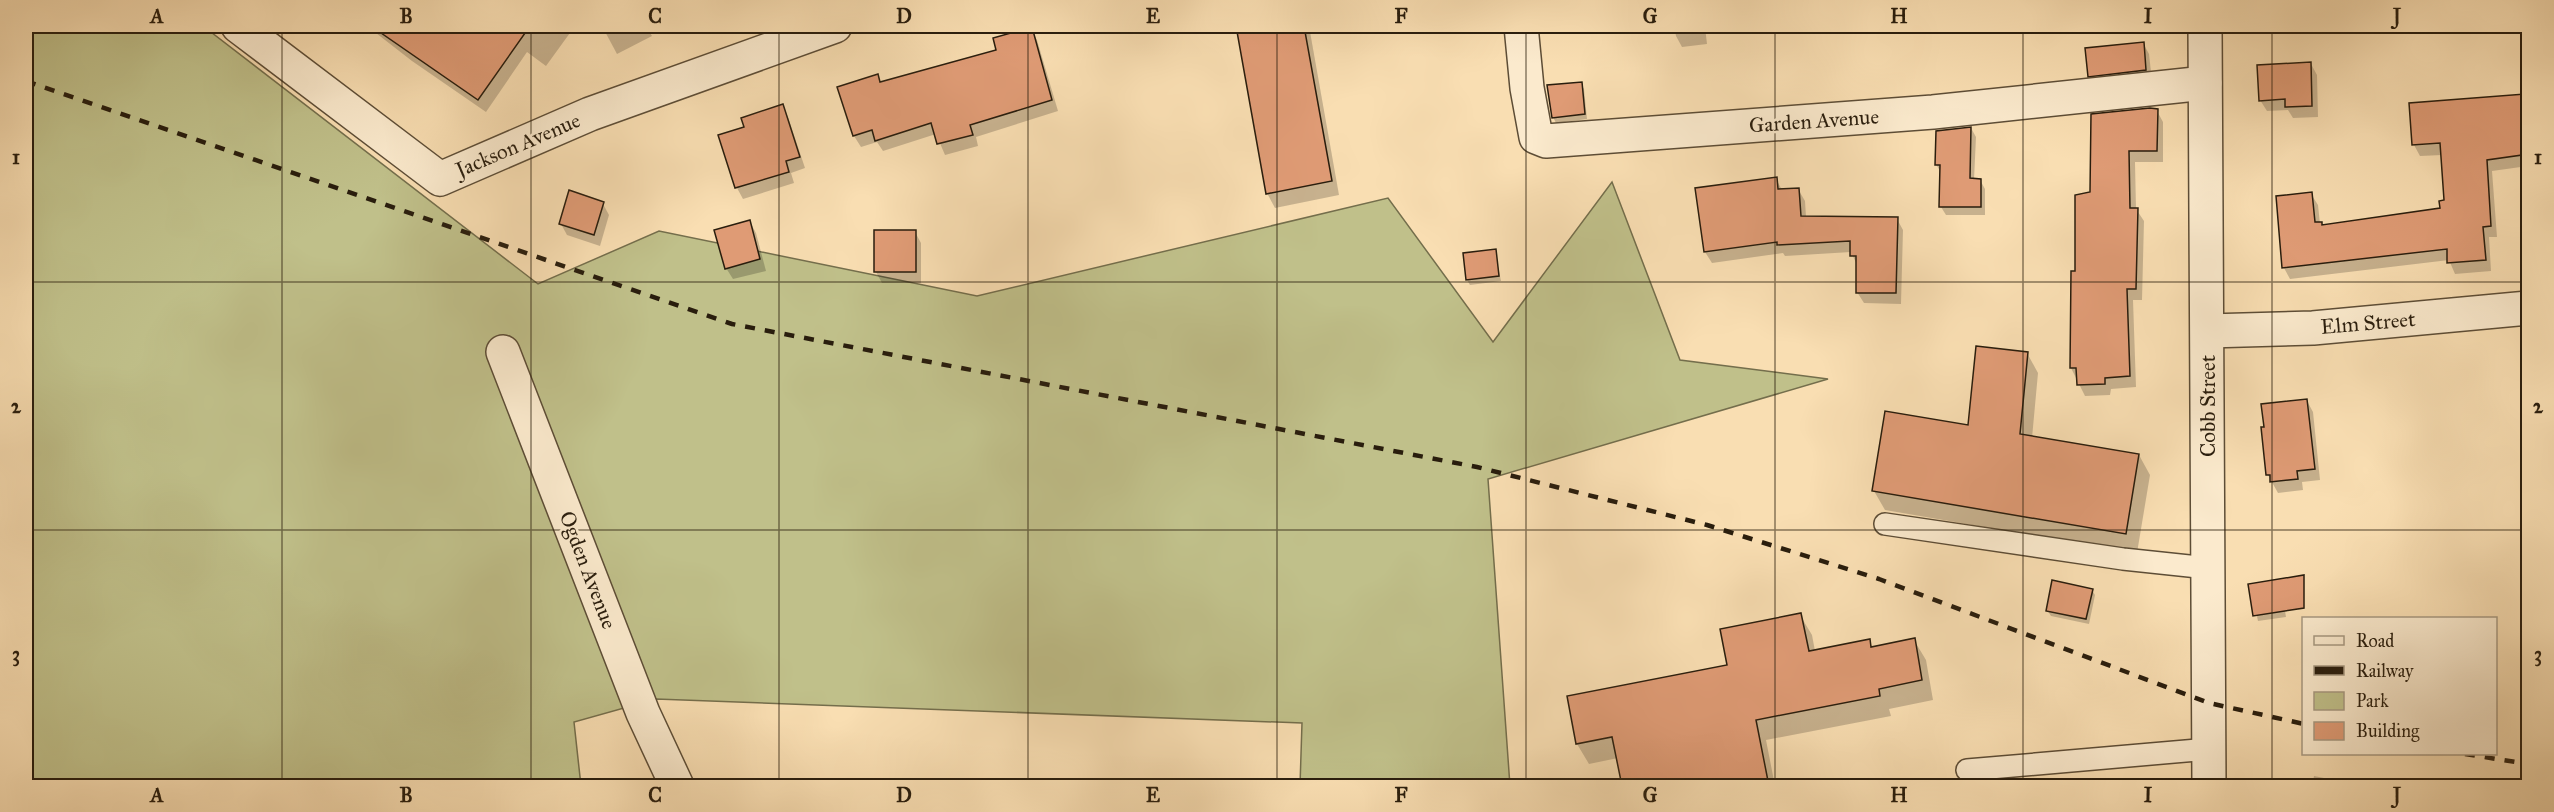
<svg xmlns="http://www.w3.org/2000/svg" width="2554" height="812" viewBox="0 0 2554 812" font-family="'IM FELL Great Primer',serif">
  <rect width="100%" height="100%" fill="#f9deb2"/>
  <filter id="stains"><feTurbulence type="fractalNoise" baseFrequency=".00333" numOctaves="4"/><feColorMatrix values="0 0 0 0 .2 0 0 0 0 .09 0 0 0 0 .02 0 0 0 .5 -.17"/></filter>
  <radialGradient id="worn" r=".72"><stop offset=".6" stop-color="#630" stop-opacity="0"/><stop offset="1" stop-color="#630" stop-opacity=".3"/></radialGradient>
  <polygon fill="#c0c08a" stroke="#746e4c" stroke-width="1.5" points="26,26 203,26 538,284 659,231 977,296 1388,198 1493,342 1612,182 1680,360 1828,379 1488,479 1510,786 1300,786 1302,723 656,699 574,722 581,786 26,786"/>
  <g fill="#0003">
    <polygon points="367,26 575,26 546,66 527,52 486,112 412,61"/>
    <polygon points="602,26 646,26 652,36 617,54"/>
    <polygon points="1237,26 1309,26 1339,195 1275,208 1267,193"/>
    <polygon points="1412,26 1476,26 1416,32"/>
    <polygon points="1674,26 1716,26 1705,27 1707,44 1682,47 1676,36"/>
    <polygon points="2439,26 2455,26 2440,28"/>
    <polygon points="1031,29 1037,40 1058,111 976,137 978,146 945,155 936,134 883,151 877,142 861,147 854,136 839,88 877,76 881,83 998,51"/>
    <polygon points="2143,43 2149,54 2152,81 2096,87 2089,76"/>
    <polygon points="2311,64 2317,75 2318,117 2293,118 2288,110 2267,111 2260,100"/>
    <polygon points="1581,84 1584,89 1587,119 1556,123 1553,117"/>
    <polygon points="2524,96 2528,103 2528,166 2492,171 2497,237 2489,237 2491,271 2455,274 2449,260 2290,279 2284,268 2278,198 2311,194 2318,205 2320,224 2323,226 2441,210 2446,202 2442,155 2420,156 2414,145 2411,105"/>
    <polygon points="782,106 788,117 805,168 791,173 794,183 743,199 737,188 720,136 746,128"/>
    <polygon points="2157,111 2163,122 2163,162 2135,162 2136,209 2144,221 2142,300 2133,300 2136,387 2111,389 2110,395 2085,396 2071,368 2077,273 2092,193"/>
    <polygon points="1971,128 1976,137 1974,180 1980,180 1985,189 1985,215 1946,215 1941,207 1941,173 1936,164"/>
    <polygon points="1776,179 1782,190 1798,189 1805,201 1806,217 1897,219 1903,230 1901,304 1864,303 1857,292 1858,267 1851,252 1785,256 1783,253 1712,263 1705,252"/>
    <polygon points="603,204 609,215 600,246 567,235 561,224"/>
    <polygon points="750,222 756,233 766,271 733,279 726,268"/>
    <polygon points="876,232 915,232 921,243 921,283 882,283 876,272"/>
    <polygon points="1495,251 1501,281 1470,285 1467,280"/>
    <polygon points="2027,353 2038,373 2032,438 2139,455 2150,475 2137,553 1885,510 1874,491 1969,427"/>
    <polygon points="2307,401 2313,412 2320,480 2302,482 2303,490 2278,493 2268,475"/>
    <polygon points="2250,585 2281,586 2286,617 2258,621"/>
    <polygon points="2092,590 2095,595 2089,624 2051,616 2047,610"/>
    <polygon points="1800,615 1812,635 1815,651 1869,641 1873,648 1914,640 1926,660 1933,700 1889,709 1891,716 1766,740 1775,786 1623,786 1618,758 1589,764 1577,744 1729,666"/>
    <polygon points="2314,776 2364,786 2312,786"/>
    <polygon points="803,778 839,786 801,786"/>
  </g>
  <g fill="#df9b75" stroke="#291d0d" stroke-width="1.5">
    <polygon points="371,26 530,26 478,100"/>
    <polygon points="1236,26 1304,26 1332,181 1266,194"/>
    <polygon points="1032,27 1052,100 970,125 973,135 937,144 931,123 875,141 872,130 853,136 837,87 878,74 880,82 996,50 993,38"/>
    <polygon points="2144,42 2146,70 2088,77 2085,48"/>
    <polygon points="2311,62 2312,106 2285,107 2285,99 2259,101 2257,65"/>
    <polygon points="1582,82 1585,114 1552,118 1547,85"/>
    <polygon points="2525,94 2529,154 2487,160 2491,226 2483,227 2486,260 2447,263 2447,249 2282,268 2276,196 2312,192 2315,222 2322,222 2322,225 2440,208 2439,201 2444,200 2440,143 2412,145 2409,103"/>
    <polygon points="783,104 800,157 786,161 789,172 735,188 718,135 744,127 741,118"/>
    <polygon points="2150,108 2158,109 2157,151 2129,151 2130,208 2138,208 2136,289 2127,289 2130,376 2105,378 2105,384 2077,385 2076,368 2070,368 2071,271 2075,271 2075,195 2090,192 2091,114"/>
    <polygon points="1971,127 1970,178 1981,179 1981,207 1939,207 1940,165 1935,165 1936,131"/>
    <polygon points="1777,177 1778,189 1799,188 1801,216 1898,217 1896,293 1856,293 1856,256 1850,256 1850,241 1777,245 1777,242 1704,252 1695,188"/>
    <polygon points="569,190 604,202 594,235 559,224"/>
    <polygon points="750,220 760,259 725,269 714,230"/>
    <rect x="874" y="230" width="42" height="42"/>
    <polygon points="1496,249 1499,276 1466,280 1463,253"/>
    <polygon points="1976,346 2028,352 2020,434 2139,454 2126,534 1872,491 1885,411 1968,425"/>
    <polygon points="2307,399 2315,469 2297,471 2298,479 2270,482 2270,475 2266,475 2261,427 2264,427 2261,404"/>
    <polygon points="2304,575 2304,608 2253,616 2248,584"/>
    <polygon points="2052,580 2093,589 2086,619 2046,611"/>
    <polygon points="1801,613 1809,651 1870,639 1871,647 1915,638 1922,680 1879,689 1880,696 1756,720 1769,786 1622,786 1612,737 1576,744 1567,696 1727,665 1720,629"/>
  </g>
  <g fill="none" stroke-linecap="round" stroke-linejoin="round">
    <defs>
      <g id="lane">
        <polyline points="1885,524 2123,559 2208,568"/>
        <polyline points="1967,770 2209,749"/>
      </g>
      <g id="street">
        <polyline points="238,26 440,179 590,114 835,26"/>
        <polyline points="1521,26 1527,88 1536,137 1546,141 1933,112 2205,83"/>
        <polyline points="2205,26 2209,786"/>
        <polyline points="2208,331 2313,328 2528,308"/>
        <polyline points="503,352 643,713 677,786"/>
      </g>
    </defs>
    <use href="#lane" stroke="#5d4d36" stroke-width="24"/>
    <use href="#street" stroke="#5d4d36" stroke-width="36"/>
    <use href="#lane" stroke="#fbeacd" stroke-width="21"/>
    <use href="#street" stroke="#fbeacd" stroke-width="33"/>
    <g stroke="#291d0d" stroke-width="4.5" stroke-dasharray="10 10" stroke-linecap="butt">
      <polyline points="26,81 732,324 1477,467 1707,525 1879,579 2209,703 2304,724"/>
      <polyline points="2465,754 2528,764"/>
    </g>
  </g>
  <path fill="none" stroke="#291d0d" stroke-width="1.5" stroke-opacity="0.55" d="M282,26V786M531,26V786M779,26V786M1028,26V786M1277,26V786M1526,26V786M1775,26V786M2023,26V786M2272,26V786M26,282H2528M26,530H2528"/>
  <g text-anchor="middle" stroke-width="5" stroke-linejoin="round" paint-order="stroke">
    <g font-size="21" fill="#291d0d" stroke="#fbeacd">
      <text transform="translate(1814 121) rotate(-4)" y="7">Garden Avenue</text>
      <text transform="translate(518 145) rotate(-23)" y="7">Jackson Avenue</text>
      <text transform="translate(2368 323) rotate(-5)" y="7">Elm Street</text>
      <text transform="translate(2208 406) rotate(-90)" y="7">Cobb Street</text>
      <text transform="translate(588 570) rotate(69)" y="7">Ogden Avenue</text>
    </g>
  </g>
  <rect width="2554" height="812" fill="none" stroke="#f9deb2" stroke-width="66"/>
  <rect x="2302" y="617" width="195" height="138" fill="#fbeacd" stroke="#a79880" stroke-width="1.5"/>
  <rect x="2314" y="636" width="30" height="9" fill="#fbeacd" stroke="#a79880" stroke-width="1.5"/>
  <text x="2356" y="647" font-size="18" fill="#291d0d">Road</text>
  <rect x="2314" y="666" width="30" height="9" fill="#291d0d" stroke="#a79880" stroke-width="1.5"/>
  <text x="2356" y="677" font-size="18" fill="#291d0d">Railway</text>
  <rect x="2314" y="692" width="30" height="18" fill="#c0c08a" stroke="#a79880" stroke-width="1.5"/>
  <text x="2356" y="707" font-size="18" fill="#291d0d">Park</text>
  <rect x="2314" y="722" width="30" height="18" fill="#df9b75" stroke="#a79880" stroke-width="1.5"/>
  <text x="2356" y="737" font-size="18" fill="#291d0d">Building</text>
  <rect x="33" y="33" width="2488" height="746" fill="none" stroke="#291d0d" stroke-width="2"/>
  <g font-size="20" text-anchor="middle" font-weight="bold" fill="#291d0d">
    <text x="157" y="23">A</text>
    <text x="406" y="23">B</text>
    <text x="655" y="23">C</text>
    <text x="904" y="23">D</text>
    <text x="1153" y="23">E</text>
    <text x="1401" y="23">F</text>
    <text x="1650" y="23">G</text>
    <text x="1899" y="23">H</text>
    <text x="2148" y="23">I</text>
    <text x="2397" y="23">J</text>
    <text x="16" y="164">1</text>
    <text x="2538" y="164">1</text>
    <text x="16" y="413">2</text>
    <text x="2538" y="413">2</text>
    <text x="16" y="661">3</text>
    <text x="2538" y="661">3</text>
    <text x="157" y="802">A</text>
    <text x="406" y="802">B</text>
    <text x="655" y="802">C</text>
    <text x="904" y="802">D</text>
    <text x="1153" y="802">E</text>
    <text x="1401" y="802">F</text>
    <text x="1650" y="802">G</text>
    <text x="1899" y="802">H</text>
    <text x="2148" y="802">I</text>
    <text x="2397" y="802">J</text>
  </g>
  <rect width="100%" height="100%" filter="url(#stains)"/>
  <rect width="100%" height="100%" fill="url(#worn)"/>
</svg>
